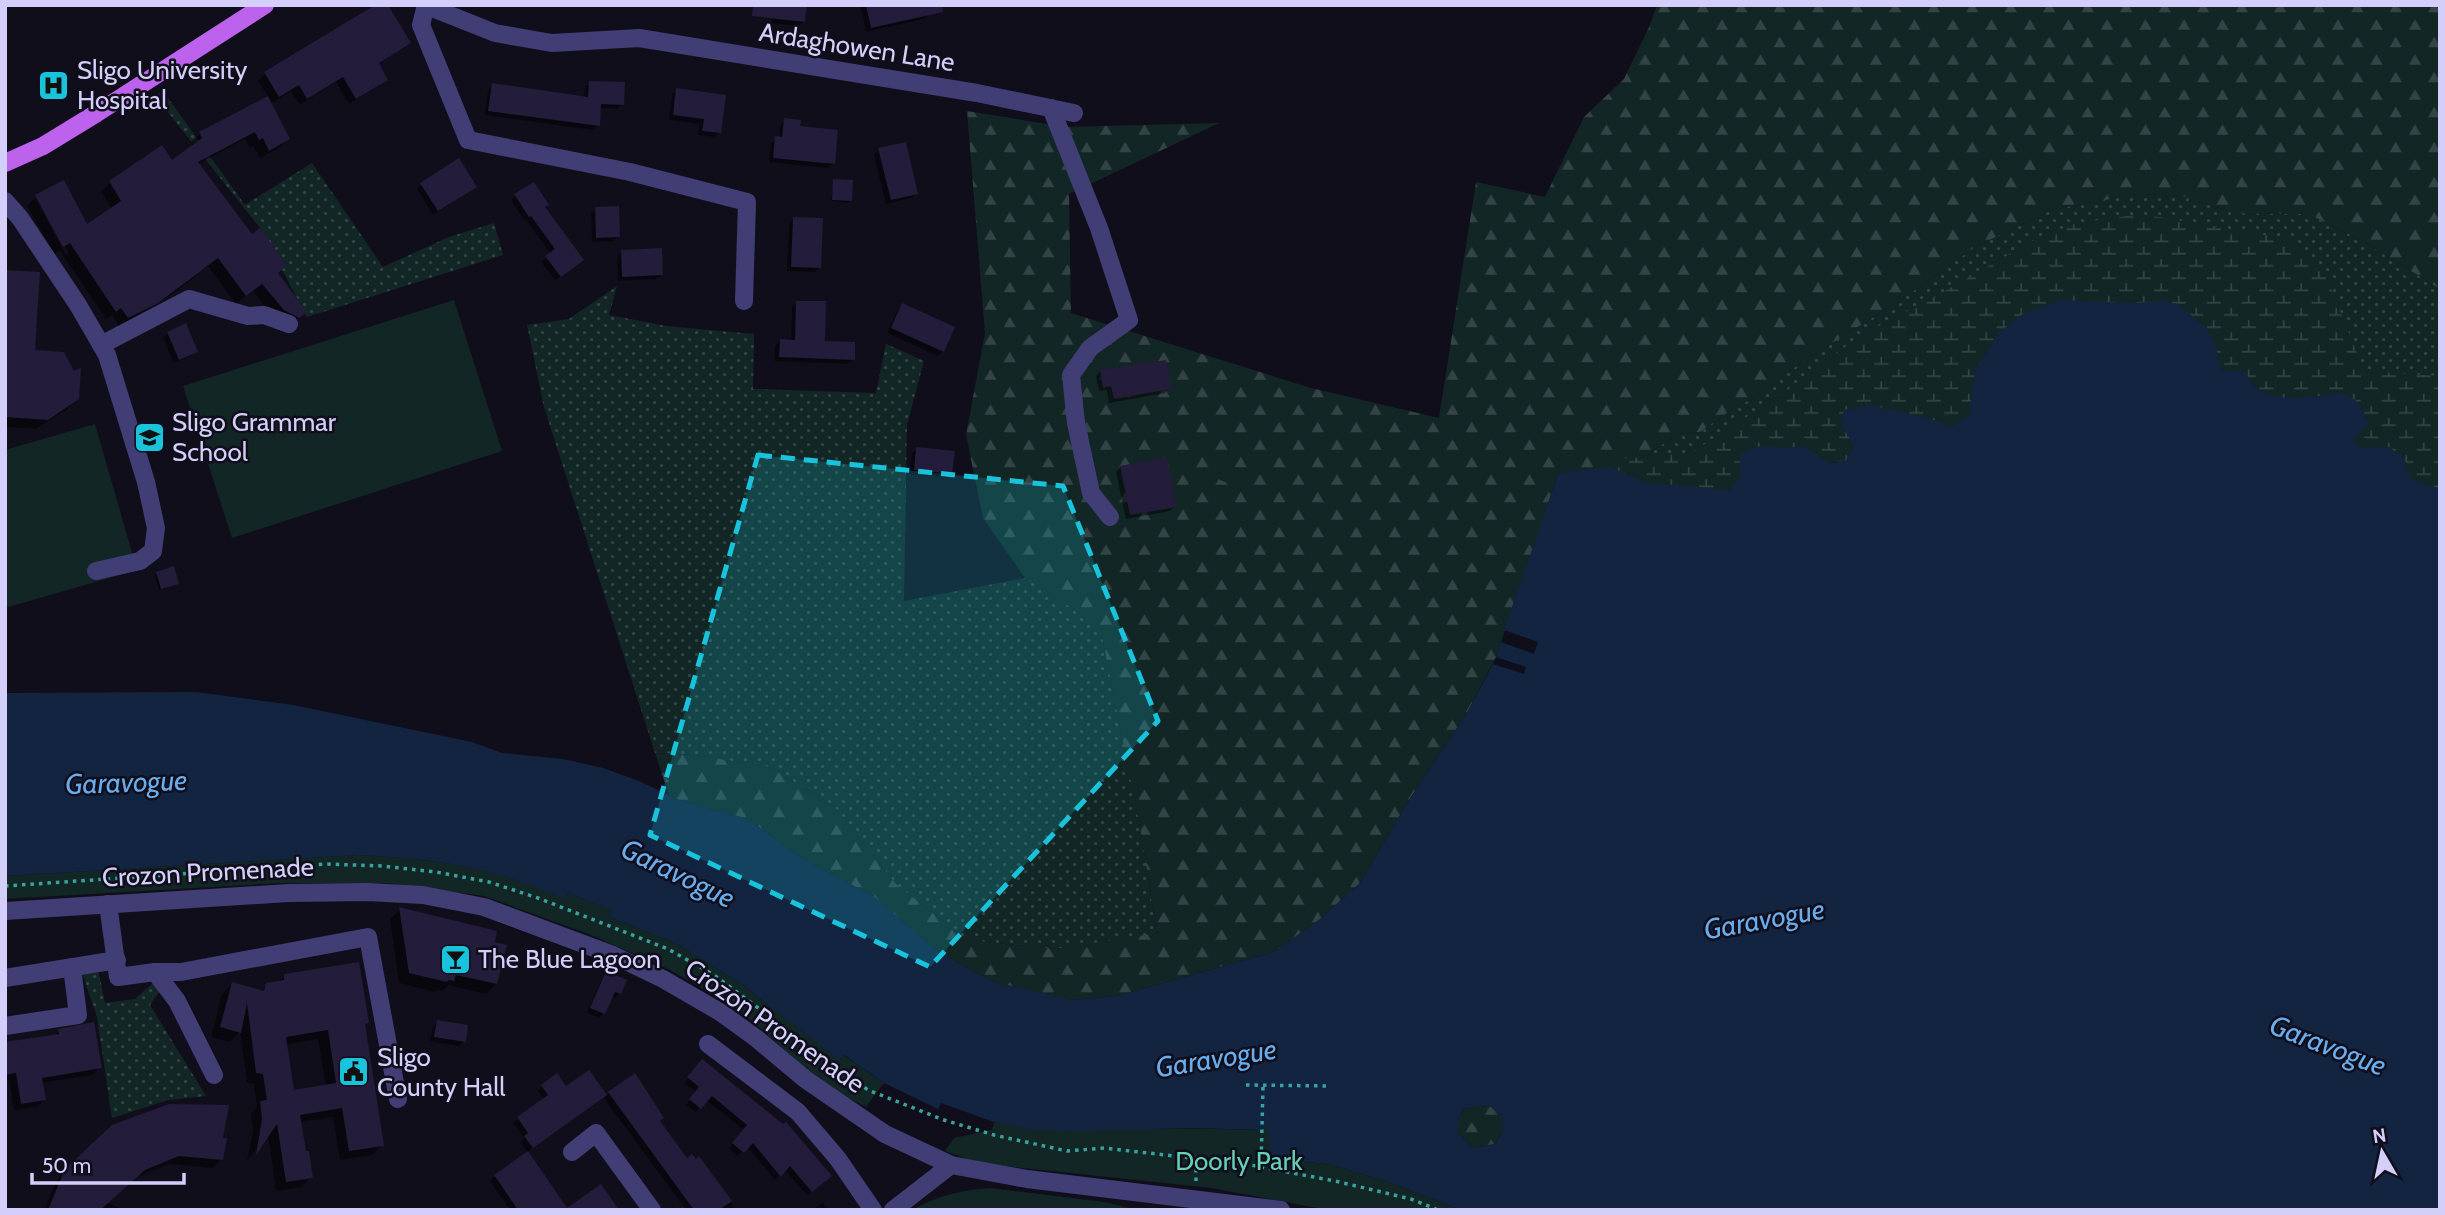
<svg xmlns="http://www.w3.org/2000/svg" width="2445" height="1215" viewBox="0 0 2445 1215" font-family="Cabin,sans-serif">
  <defs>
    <pattern id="grass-dots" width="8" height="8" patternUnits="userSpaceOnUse" patternTransform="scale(1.75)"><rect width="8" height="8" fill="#122625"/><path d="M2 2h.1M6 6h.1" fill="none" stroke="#344446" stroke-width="1.8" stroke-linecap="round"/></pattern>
    <pattern id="forest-firs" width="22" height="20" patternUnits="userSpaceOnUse" patternTransform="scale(1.75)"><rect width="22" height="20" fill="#122625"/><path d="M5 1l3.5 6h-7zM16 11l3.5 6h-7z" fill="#344446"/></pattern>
    <pattern id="wetland-marsh" width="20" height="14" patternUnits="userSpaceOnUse" patternTransform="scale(1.75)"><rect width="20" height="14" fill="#122625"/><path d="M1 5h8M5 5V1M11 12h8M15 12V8" fill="none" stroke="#344446"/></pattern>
  </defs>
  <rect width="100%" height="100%" fill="#110e1c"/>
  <g fill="url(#grass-dots)">
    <polygon points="163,91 245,205 312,163 383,267 449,237 494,223 503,255 307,317 260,228 155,96"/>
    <polygon points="2139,194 2182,196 2234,213 2308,214 2363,241 2440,289 2440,489 1841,424 1622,471 1678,434 1700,432 1738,405 1756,397 1799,364 1905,297 1975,247 2054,209"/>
    <polygon points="617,286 609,315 666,326 754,334 753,389 876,393 886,344 924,361 907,425 904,601 1025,578 1100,625 1140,827 1157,934 1056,949 967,940 896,884 834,806 769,767 695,755 655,753 544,407 527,325 569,319"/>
    <polygon points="98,969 105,1003 135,999 153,983 159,992 150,1005 206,1096 168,1100 112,1118 97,1017 81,970"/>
  </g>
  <g fill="url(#forest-firs)">
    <polygon points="1657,5 2440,5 2440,289 2363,241 2308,214 2234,213 2182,196 2139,194 2054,209 1975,247 1905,297 1799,364 1756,397 1738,405 1700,432 1678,434 1622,471 1558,474 1496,657 1468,711 1411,797 1359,884 1319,920 1274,952 1117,996 1071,1000 1041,994 994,982 955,961 928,943 873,896 808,862 748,819 679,800 669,795 655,753 695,755 769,767 834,806 896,884 967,940 1056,949 1157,933 1140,827 1100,626 1025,578 983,518 966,435 985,333 967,111 1065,127 1219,123 1069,194 1071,313 1311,388 1439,418 1476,182 1545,197 1584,117 1624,79 1650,25"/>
    <polygon points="1479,1106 1491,1107 1502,1116 1503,1131 1495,1144 1472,1148 1458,1132 1458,1119 1464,1109"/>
  </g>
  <polygon fill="url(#wetland-marsh)" points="2141,214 2287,239 2324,270 2364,371 2440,376 2440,752 1969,415 1950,427 1934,420 1854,446 1846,461 1831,463 1742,502 1602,480 1620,459 1691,453 1783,393 1861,335 1940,294 2039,237 2077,223"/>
  <g fill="#122625">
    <polygon points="454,300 502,451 232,538 183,386"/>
    <polygon points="95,424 137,570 5,608 5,450"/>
    <polygon points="1221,461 1250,474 1242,490 1214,477"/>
    <path d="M359,855C436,859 494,867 565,898L568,893L613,910L610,917L675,943L739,982L840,1060L843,1055L884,1083L866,1107L845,1096L799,1063L752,1021L719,998L668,969L591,935L484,896L386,883H281L5,899V876Z"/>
    <path d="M994,1122C1042,1131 1081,1129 1129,1129C1176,1128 1223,1129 1270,1130V1157L1333,1165L1388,1182L1462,1210H1328L1211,1188L1005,1166L973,1161L945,1151L954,1138L992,1130Z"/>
    <path d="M990,1188L1105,1202L1137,1210H913C936,1195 964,1190 990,1188Z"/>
  </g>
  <path fill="#132440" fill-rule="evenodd" d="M2061,300L2133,303L2161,301L2178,304L2205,327L2214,340L2222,371H2244C2248,376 2252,385 2258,389C2280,404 2316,397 2341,392L2358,402L2368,423L2353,440L2361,448L2389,447L2405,460L2410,479L2440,489V1210H1462L1388,1182L1333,1165L1270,1157L1269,1130L1190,1128L1070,1131L1029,1129L994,1122L941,1103L938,1109L884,1083L844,1055L839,1060L739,982L675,943L610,917L612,910L568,893L565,899C494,867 436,859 359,855L5,876V693L196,692L293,705L472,742L502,753L563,759L603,768L639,781L679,800L748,819L808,862L873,896L928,943L955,961L994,982L1071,1000L1117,996L1274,952L1319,920L1359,884L1411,797L1468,711L1493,664L1524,674L1526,667L1496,657L1501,642L1534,654L1538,642L1504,630L1558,474L1608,466L1644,482L1730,490L1740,477V454L1760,446L1789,448L1802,446L1831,463L1846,461L1854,446L1841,424L1844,410L1870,405L1934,420L1951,427L1969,415L1975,371L1998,333L2023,314ZM1479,1106L1491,1107L1502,1116L1503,1131L1495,1144L1472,1148L1458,1132V1119L1464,1109Z"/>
  <g fill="#0007" fill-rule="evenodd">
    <polygon points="378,5 386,5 409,42 377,65 386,79 379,86 349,104 336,82 300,105 291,91 270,104 288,139 279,148 260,158 253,146 250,148 245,139 198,164 251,237 260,231 285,266 277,274 305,312 289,326 275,319 253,291 236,304 208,266 173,294 119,326 112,315 106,319 60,251 54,254 27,206 35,198 66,255 69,253 36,197 63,182 87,226 112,209 101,192 110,183 162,148 172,163 193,147 191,142 200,134 269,98 258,81 265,74"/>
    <polygon points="773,5 804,22 799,26 771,23"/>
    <polygon points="860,5 927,5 929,14 924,19 866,32"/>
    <polygon points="589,83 622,104 617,109 599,108 598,125 593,130 485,115 488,90 493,85 584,98 585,88"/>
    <polygon points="677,90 719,132 715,137 698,135 700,124 669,120 672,94"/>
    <polygon points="785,120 798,127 833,163 828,168 769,162 771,143 779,138 780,125"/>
    <polygon points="879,150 916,194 911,198 886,204 874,155"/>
    <polygon points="834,181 850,201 848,203 831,201"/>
    <polygon points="421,184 475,187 433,215 417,189"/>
    <polygon points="516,195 543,208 577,265 555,280 541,262 551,254 525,219 524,220 511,200"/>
    <polygon points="596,209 618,236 614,241 592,242 591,214"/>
    <polygon points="794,218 819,267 815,272 787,271 789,223"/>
    <polygon points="621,252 661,275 656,279 618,281 617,257"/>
    <polygon points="5,272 33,351 78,398 67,409 36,429 5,427"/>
    <polygon points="797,303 823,343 853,359 848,364 775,361 775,346 780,341 791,341 792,307"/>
    <polygon points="903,305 943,351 938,356 887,333 898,310"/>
    <polygon points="168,333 196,351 191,356 174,363 163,338"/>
    <polygon points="1101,371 1169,388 1165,393 1109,403 1107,390 1099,391 1096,376"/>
    <polygon points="917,449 950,474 946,478 910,474 912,453"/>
    <polygon points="1121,467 1175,506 1170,511 1126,519 1116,472"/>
    <polygon points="157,573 177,584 159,590 155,575"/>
    <polygon points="400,909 492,943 496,984 486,994 448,985 442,991 438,990 435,992 399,983 390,919"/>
    <polygon points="606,973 620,993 615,998 611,996 604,1013 599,1018 587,1013 602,978"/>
    <path d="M284,976L367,1023L364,1026L382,1145L372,1155L340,1160L333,1117L299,1122L311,1177L301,1187L276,1191L268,1134L247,1161L253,1130L251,1113L257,1107L254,1084L247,1082L240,1032L230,1042L211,1037L222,994L232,984L261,991L267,985L277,983ZM318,1039L326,1086L293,1092L285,1045Z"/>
    <polygon points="438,1022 464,1041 459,1046 430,1041 433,1026"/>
    <polygon points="59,1031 100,1067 92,1075 41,1083 44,1100 37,1107 14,1110 9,1080 5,1080 5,1044 54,1036"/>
    <polygon points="697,1066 825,1180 807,1195 785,1170 775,1180 747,1146 738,1156 729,1149 744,1130 706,1100 696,1112 686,1105 696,1092 684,1083"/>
    <polygon points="589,1072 606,1096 634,1076 659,1121 687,1161 695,1162 699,1159 736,1210 686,1210 603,1097 527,1152 520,1142 524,1138 513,1123 544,1100 538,1091 542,1086 565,1089"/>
    <polygon points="113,1127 221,1139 221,1159 213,1168 169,1164 134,1178 107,1202 124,1210 44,1210 57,1180"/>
    <polygon points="495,1176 549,1210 510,1210 490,1181"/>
    <polygon points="823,1202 828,1210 812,1210"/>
  </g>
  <g fill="#231c3b" fill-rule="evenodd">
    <polygon points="375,5 388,5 411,43 379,63 388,80 356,99 343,77 307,99 299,85 279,97 264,72"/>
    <polygon points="753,5 807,5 805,22 752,16"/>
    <polygon points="866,5 942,5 943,12 871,28"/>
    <polygon points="589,81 625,82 624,105 601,104 600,126 488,111 492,83 588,97"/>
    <polygon points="676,88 726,95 721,133 702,131 704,119 673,115"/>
    <polygon points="268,96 290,139 269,151 263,138 259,140 255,132 198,162 252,234 260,228 287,266 278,273 307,312 299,318 284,310 262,284 246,296 218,258 158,303 128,318 121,308 116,312 70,243 63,247 35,195 64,180 87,224 121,201 109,181 162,145 172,160 202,138 199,132"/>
    <polygon points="784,118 801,120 800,126 838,130 835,164 773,158 775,136 782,137"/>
    <polygon points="906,142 918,194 891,200 878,148"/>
    <polygon points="459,158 477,187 438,211 420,183"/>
    <polygon points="833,179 853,180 852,201 832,200"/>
    <polygon points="534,182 549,205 545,207 584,260 561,277 545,256 555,249 531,216 529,217 514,194"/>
    <polygon points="619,206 620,237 596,238 595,207"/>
    <polygon points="793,217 823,218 821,268 791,267"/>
    <polygon points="662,248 663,275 622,277 621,250"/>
    <polygon points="5,270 40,272 35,350 64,352 74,371 81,368 79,399 48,420 5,417"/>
    <polygon points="796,301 826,301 825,341 855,342 855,360 779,357 780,339 795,340"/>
    <polygon points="902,303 955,327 944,352 891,328"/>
    <polygon points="186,323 198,352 179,360 167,332"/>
    <polygon points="1166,360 1171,389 1114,399 1111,386 1103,388 1100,370"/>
    <polygon points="916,447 955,451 952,474 914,470"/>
    <polygon points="1167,457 1177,507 1130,515 1120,466"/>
    <polygon points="174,566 179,584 161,589 156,572"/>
    <polygon points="399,907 497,931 495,942 507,945 497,984 456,975 454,981 448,980 447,982 409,973"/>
    <path d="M359,962L369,1023L365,1024L384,1146L349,1151L342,1108L300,1115L306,1151H309L313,1178L286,1182L277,1124L256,1155L262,1119L260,1101L267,1100L263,1074L256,1073L247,1003L241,1033L220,1027L232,982L264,991L266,983L284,980V974ZM328,1030L336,1083L294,1090L286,1037Z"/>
    <polygon points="606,971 627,980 621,994 615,992 605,1014 590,1008"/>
    <polygon points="437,1020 468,1025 466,1042 434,1037"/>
    <polygon points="94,1022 102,1068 42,1078 46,1100 21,1104 16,1073 5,1075 5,1042 59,1034 58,1029"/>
    <polygon points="702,1059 783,1124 786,1122 832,1176 812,1192 790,1166 781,1177 753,1143 744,1153 732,1143 747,1125 712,1096 701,1109 689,1099 699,1087 687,1077"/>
    <polygon points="589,1070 607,1095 533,1148 524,1136 528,1133 517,1117 548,1095 541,1085 557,1073 566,1086"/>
    <polygon points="635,1073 664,1118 660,1121 687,1158 692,1154 696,1159 699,1156 732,1201 719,1210 694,1210 608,1092"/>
    <polygon points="169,1104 229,1105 223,1138 227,1138 223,1160 179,1156 145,1170 100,1210 48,1210 65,1169 112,1125"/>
    <polygon points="528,1151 567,1208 601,1184 619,1210 518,1210 494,1175"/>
  </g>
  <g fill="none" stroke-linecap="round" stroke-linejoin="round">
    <g stroke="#3aa29e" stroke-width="3.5" stroke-dasharray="3.5 5" stroke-linecap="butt">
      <polyline points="5,886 326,864 382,866 436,872 489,882 538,898 668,949 714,975 868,1090 944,1120 994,1135 1067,1151 1104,1148 1245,1164 1335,1181 1411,1199 1438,1210"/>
      <polyline points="1246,1085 1329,1086"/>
      <polyline points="1261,1167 1263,1086"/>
      <polyline points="1196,1181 1196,1159"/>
    </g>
    <g stroke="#413e76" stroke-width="18">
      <polyline points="426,5 421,25 468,140 630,172 747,202 744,301"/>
      <polyline points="427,6 495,33 552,43 639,38 977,93 1074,113"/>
      <polyline points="1051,108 1099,228 1129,320 1090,348 1071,375 1076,423 1091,493 1110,517"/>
      <polyline points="5,201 20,218 78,305 107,355 146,482 156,528 153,551 140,561 96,571"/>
      <polyline points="101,345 189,299 248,316 264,315 289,324"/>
      <polyline points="108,904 118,977 155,972 181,972 368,937 398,1099"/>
      <polyline points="5,911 288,893 368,892 423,895 484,907 613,955 663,979 720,1012 756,1038 805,1079 885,1134 951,1165 1027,1179 1281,1210"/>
      <polyline points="155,972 177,1001 214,1075"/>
      <polyline points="5,978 117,960"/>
      <polyline points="5,1026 78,1015 72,967"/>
      <polyline points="708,1044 798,1112 838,1159 873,1210"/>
      <polyline points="572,1152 596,1133 652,1210"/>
      <polyline points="893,1210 951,1165"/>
    </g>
    <polyline stroke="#bc62ed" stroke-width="18" points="5,163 43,146 97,113 265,5"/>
  </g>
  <path fill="#19c3db" fill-opacity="0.2" stroke="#19c3db" stroke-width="5" stroke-dasharray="14 9" stroke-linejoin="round" d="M758,455L1063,486L1158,721L930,967L650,835Z"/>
  <defs>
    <symbol id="hospital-square" viewBox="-11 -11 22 22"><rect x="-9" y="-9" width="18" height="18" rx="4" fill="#19c3db" stroke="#110e1c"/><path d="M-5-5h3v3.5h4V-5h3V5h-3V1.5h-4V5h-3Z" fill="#111"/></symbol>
    <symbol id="school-square" viewBox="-11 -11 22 22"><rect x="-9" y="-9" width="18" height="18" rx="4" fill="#19c3db" stroke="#110e1c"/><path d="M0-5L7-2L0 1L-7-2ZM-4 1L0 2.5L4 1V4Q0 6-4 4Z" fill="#111"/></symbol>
    <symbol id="bar-square" viewBox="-11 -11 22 22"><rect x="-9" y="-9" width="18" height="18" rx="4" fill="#19c3db" stroke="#110e1c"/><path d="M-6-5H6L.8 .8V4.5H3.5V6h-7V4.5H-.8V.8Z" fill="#111"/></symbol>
    <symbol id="civic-square" viewBox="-11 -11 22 22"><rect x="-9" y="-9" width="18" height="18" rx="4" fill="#19c3db" stroke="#110e1c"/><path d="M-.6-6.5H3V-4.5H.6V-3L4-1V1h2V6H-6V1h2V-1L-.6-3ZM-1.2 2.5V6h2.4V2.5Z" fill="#111"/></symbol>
  </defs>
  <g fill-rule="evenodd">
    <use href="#hospital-square" x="36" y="68" width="35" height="35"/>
    <use href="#school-square" x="132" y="420" width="35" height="35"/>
    <use href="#bar-square" x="438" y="942" width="35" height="35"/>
    <use href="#civic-square" x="336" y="1054" width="35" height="35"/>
  </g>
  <g text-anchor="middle" stroke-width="5" stroke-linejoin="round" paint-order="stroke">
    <g font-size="26" fill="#d4cffa" stroke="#110e1c">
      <text transform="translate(857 47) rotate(9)" y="9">Ardaghowen Lane</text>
      <text transform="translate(208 872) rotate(-3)" y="9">Crozon Promenade</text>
      <text transform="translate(775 1026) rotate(35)" y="9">Crozon Promenade</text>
    </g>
    <g font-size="26" fill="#d4cffa" stroke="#110e1c" text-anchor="start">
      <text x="77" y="79">Sligo University<tspan x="77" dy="30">Hospital</tspan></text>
      <text x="172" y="431">Sligo Grammar<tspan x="172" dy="30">School</tspan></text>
      <text x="478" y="968">The Blue Lagoon</text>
      <text x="377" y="1066">Sligo<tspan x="377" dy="30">County Hall</tspan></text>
    </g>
    <g font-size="26" fill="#64d0b8" stroke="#110e1c">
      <text x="1239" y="1170">Doorly Park</text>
    </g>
    <g font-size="28" font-style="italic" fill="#68adee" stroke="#110e1c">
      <text transform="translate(126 782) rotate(-2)" y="10">Garavogue</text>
      <text transform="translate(678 873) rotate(26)" y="10">Garavogue</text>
      <text transform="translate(1764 919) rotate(-10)" y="10">Garavogue</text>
      <text transform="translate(2328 1045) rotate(21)" y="10">Garavogue</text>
      <text transform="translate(1216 1058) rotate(-9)" y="10">Garavogue</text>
    </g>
  </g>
  <rect width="2445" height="1215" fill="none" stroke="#d4cffa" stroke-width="14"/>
  <g transform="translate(2382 1152) rotate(351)" stroke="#110e1c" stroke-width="5" paint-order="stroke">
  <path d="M0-5L12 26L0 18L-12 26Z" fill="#d4cffa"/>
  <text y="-10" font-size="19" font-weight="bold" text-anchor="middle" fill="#d4cffa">N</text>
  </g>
  <path d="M32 1173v10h152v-10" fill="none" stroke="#d4cffa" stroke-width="3.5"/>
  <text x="42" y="1173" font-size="21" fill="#d4cffa" stroke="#110e1c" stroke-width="5" paint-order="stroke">50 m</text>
</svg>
